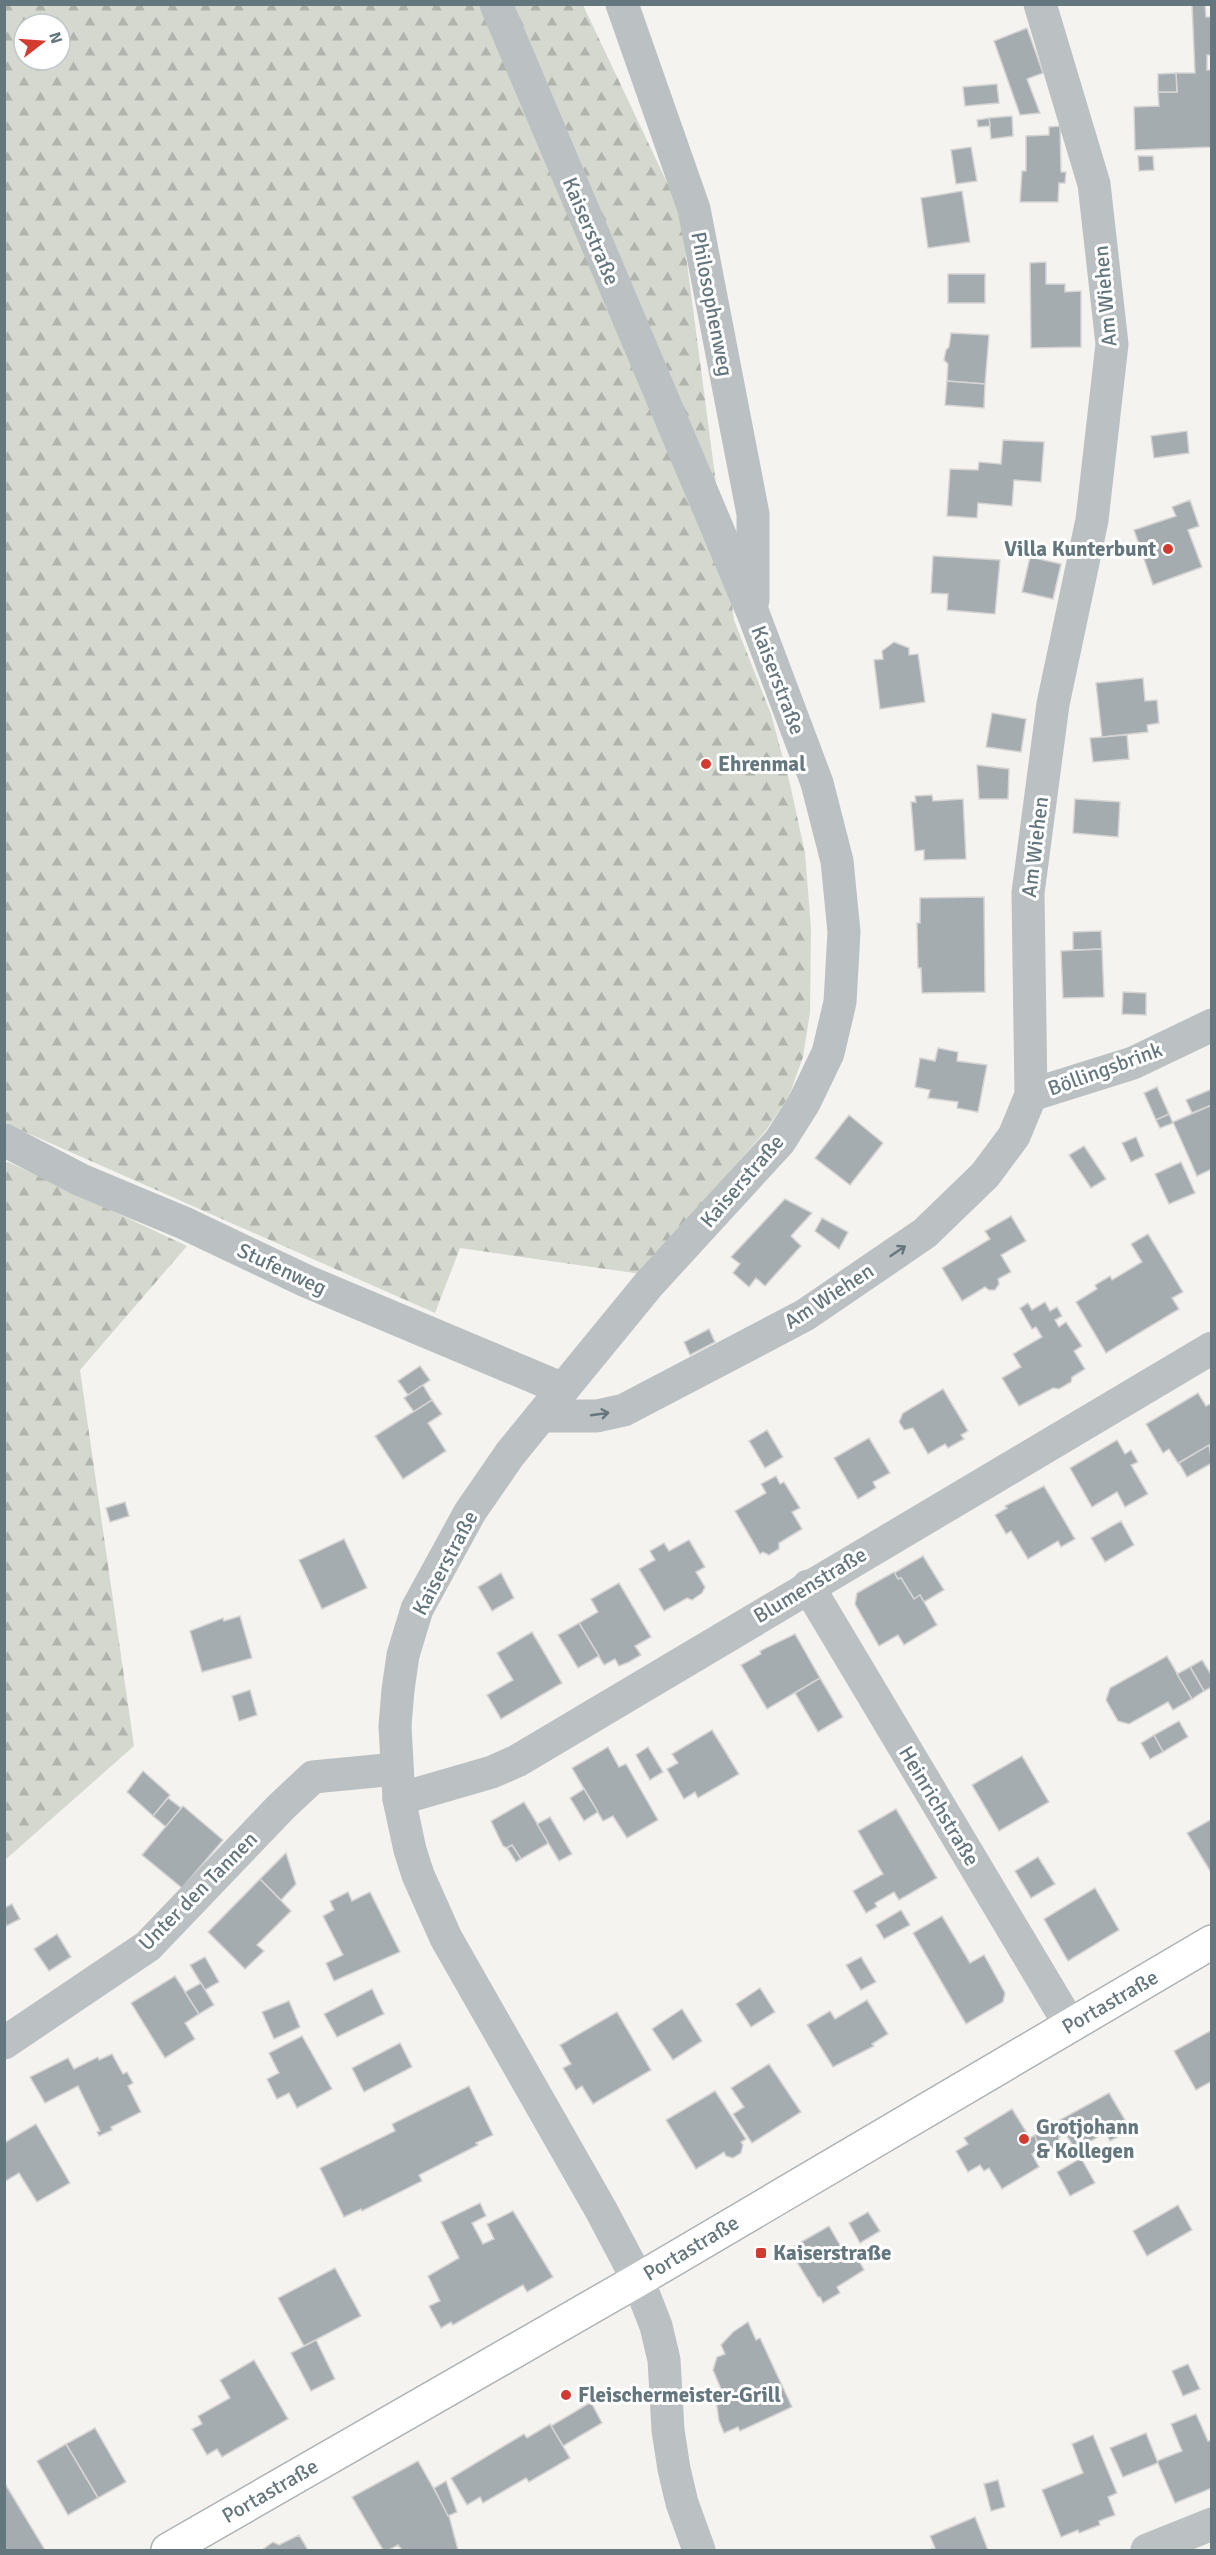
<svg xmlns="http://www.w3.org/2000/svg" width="1216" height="2555" viewBox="0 0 1216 2555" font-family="Signika,sans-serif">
  <defs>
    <pattern id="forest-firs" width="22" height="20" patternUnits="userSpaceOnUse" patternTransform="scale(1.5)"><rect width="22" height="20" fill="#d4d8cf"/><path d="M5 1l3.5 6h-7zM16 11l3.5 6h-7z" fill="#b0b4ad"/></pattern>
  </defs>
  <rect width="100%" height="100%" fill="#f4f3f0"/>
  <g fill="url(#forest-firs)" fill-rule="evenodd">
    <path d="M4,5H583L680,210L734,620L771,714L790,784L805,853L811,928L810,1012L803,1057L789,1096L767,1129L641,1274L460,1248L435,1313L7,1124L4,1118ZM24,24H60V60H24Z"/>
    <polygon points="8,1162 187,1246 80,1370 134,1746 5,1860 4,1163"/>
  </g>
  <g fill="#a4acb0" stroke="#d5d4d3" stroke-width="1.5">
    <polygon points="1192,4 1205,4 1206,17 1212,17 1212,55 1207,55 1207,70 1212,70 1212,147 1135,150 1134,107 1159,106 1158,92 1177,92 1176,73 1195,73"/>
    <polygon points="1027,28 1043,73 1027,79 1040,113 1020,115 994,41"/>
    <polygon points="1176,73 1177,92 1158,92 1158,74"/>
    <polygon points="997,84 999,103 965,106 963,87"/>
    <polygon points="1012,116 1013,136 991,139 989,118"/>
    <polygon points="989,118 990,126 978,127 977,120"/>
    <polygon points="1060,126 1061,172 1066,172 1065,183 1059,183 1058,202 1020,202 1022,171 1026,171 1026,136 1049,135 1049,127"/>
    <polygon points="971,147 977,181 956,184 951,150"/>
    <polygon points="1138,156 1153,156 1154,170 1139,171"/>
    <polygon points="962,191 970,242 928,248 921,198"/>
    <polygon points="1046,262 1046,284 1065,284 1065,292 1081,291 1081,347 1031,348 1030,263"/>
    <rect x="948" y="274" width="37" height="29"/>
    <polygon points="951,333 989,335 985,384 947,381 948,364 944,360 946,350 949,347"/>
    <polygon points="947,381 985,384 984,408 945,405"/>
    <polygon points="1187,431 1189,453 1154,458 1151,436"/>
    <polygon points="1003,440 1044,442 1041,482 1014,480 1012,506 978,503 977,518 947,516 950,469 978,470 979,462 1001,464"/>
    <polygon points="1190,500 1199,526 1188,530 1202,567 1153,585 1134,530 1176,516 1172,507"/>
    <polygon points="933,556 1000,560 995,614 947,610 948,594 931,593"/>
    <polygon points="1030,557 1061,564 1053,599 1022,592"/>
    <polygon points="894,642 909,648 909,655 918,654 925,702 880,709 874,660 883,659 882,651"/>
    <polygon points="1143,678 1145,701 1157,700 1159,723 1147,725 1148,732 1102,737 1096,683"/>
    <polygon points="992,713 1026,719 1021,752 986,747"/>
    <polygon points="1127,735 1129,759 1093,762 1090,738"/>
    <polygon points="977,765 1009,769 1008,799 979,799"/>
    <polygon points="932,795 933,801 963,799 966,859 924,860 924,850 915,851 911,802 916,802 915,796"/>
    <polygon points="1075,799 1120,802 1118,837 1073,833"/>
    <polygon points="984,897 985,992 922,993 921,968 918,968 917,923 920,923 920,898"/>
    <polygon points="1101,931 1102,949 1073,950 1073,932"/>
    <polygon points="1102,949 1104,997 1063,998 1061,951"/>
    <polygon points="1123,992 1146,993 1146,1015 1122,1014"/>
    <polygon points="938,1048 958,1052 957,1061 987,1065 978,1112 957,1108 958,1102 928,1098 930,1090 915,1087 920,1058 935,1061"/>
    <polygon points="1157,1087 1169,1114 1156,1120 1144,1093"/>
    <polygon points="1212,1089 1212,1105 1192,1113 1186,1100"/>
    <polygon points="1212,1105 1212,1169 1197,1176 1173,1122"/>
    <polygon points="1169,1114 1173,1123 1160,1128 1156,1120"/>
    <polygon points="849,1115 883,1143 850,1185 815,1158"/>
    <polygon points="1136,1137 1144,1156 1131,1162 1122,1143"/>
    <polygon points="1084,1146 1106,1179 1091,1188 1069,1155"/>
    <polygon points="1181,1162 1195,1193 1169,1204 1155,1174"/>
    <polygon points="785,1199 812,1213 791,1236 801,1246 765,1286 756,1278 749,1287 733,1273 740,1264 731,1257"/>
    <polygon points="1011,1216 1026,1241 1001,1255 1011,1272 998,1279 999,1284 995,1290 989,1290 985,1287 962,1301 942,1268 990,1239 985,1231"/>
    <polygon points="822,1218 848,1232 839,1249 815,1231"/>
    <polygon points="1148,1234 1183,1292 1172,1298 1179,1309 1106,1353 1076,1302 1097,1289 1095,1285 1110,1276 1112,1280 1142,1262 1131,1244"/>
    <polygon points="1045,1302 1050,1311 1057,1307 1062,1316 1055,1320 1059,1327 1066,1322 1082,1346 1074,1351 1085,1369 1072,1377 1071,1382 1059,1389 1053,1388 1019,1406 1002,1378 1021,1367 1013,1354 1042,1337 1036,1327 1032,1329 1020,1308 1028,1303 1032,1310"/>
    <polygon points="709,1329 715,1342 690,1355 684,1342"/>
    <polygon points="420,1366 430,1380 408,1395 398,1381"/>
    <polygon points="423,1385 432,1400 414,1412 404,1398"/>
    <polygon points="943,1389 968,1431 961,1435 964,1439 948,1448 945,1444 928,1454 913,1428 904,1430 899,1422 903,1413"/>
    <polygon points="1198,1393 1206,1406 1212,1403 1212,1444 1178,1463 1169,1449 1163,1453 1146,1424"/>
    <polygon points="432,1400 442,1414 428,1423 446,1451 403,1479 375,1436"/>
    <polygon points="767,1430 783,1457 765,1468 749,1441"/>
    <polygon points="869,1438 890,1473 873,1482 876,1488 858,1499 834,1458"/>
    <polygon points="1117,1440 1125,1454 1131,1450 1138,1462 1131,1465 1148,1494 1125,1507 1117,1492 1092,1507 1070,1468"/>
    <polygon points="1209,1445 1212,1463 1187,1477 1179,1463"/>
    <polygon points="776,1476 780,1484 784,1482 800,1508 792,1512 802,1529 779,1543 779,1549 769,1555 763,1552 760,1554 735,1511 766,1493 761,1484"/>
    <polygon points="1044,1486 1075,1539 1061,1547 1058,1541 1028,1559 1011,1531 1006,1534 995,1515 1007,1508 1005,1506"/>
    <polygon points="125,1502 129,1516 110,1522 106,1508"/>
    <polygon points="1121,1521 1134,1545 1105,1562 1091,1538"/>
    <polygon points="344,1539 367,1588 322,1609 299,1560"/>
    <polygon points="689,1540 705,1567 696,1572 705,1587 702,1593 692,1600 687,1598 664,1611 639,1569 655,1560 650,1551 664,1543 669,1551"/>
    <polygon points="923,1556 944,1590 924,1602 920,1595 914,1599 901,1578 898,1579 894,1573"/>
    <polygon points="894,1572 898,1579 901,1578 914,1599 920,1595 937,1625 904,1645 898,1635 879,1646 855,1604 857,1593"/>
    <polygon points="501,1573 514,1598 492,1611 478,1587"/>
    <polygon points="619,1583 651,1637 635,1646 641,1655 629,1662 619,1666 615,1659 604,1665 579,1623 598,1612 591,1599"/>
    <polygon points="240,1616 252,1658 202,1672 190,1631 223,1618 224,1621"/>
    <polygon points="579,1623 599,1656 578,1668 558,1635"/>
    <polygon points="532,1632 562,1683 501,1719 487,1695 513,1680 497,1653"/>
    <polygon points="795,1634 820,1678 767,1709 741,1665 761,1654 760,1651"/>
    <polygon points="1167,1656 1192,1699 1173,1710 1168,1702 1129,1724 1118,1721 1106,1700 1110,1688"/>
    <polygon points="1202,1660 1212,1676 1212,1687 1204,1691 1190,1667"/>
    <polygon points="1190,1667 1204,1691 1192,1699 1177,1674"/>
    <polygon points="820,1678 843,1717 818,1732 795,1693"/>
    <polygon points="250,1690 257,1715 239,1721 232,1696"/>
    <polygon points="1179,1721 1188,1737 1163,1752 1154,1735"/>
    <polygon points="712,1730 739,1774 698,1798 695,1792 684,1799 667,1769 678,1763 672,1754"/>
    <polygon points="1154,1735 1163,1752 1150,1759 1141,1743"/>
    <polygon points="608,1747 619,1767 626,1764 658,1820 627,1838 613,1816 603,1821 572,1768"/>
    <polygon points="648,1747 663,1772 650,1780 636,1755"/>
    <polygon points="1022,1756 1049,1802 999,1831 972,1785"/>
    <polygon points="143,1771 170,1795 153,1816 127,1792"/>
    <polygon points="584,1789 598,1812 584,1821 570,1798"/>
    <polygon points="168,1798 181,1808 166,1827 153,1816"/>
    <polygon points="524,1802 549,1843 521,1859 512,1845 507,1848 503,1846 491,1821"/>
    <polygon points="183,1806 223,1840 182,1888 142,1855"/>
    <polygon points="896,1809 937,1878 899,1900 894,1892 875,1903 877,1907 866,1913 853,1891 883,1874 858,1831"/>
    <polygon points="550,1817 572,1854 559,1861 537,1824"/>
    <polygon points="1212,1819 1212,1874 1187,1833"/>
    <polygon points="512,1845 521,1859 516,1862 507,1848"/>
    <polygon points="286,1853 296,1884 281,1900 260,1879"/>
    <polygon points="1038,1857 1055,1884 1031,1898 1015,1871"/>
    <polygon points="260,1879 291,1911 257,1945 264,1951 245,1969 208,1932"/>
    <polygon points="1095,1888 1119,1930 1068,1961 1044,1919"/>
    <polygon points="348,1892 352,1901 370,1892 400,1952 334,1981 326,1963 343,1955 323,1916 334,1910 330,1901"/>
    <polygon points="12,1904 20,1919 6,1926 4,1908"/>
    <polygon points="901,1910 910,1925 884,1939 876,1925"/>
    <polygon points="942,1916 970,1963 984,1955 1005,1993 1003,2002 966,2024 913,1933"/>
    <polygon points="57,1934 71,1957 49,1971 34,1949"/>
    <polygon points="205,1957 219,1982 205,1990 190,1965"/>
    <polygon points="861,1957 876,1982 861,1990 846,1965"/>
    <polygon points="175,1976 199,2014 185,2023 195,2039 165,2058 131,2003"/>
    <polygon points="201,1983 214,2005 199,2014 185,1992"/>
    <polygon points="760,1988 775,2012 751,2027 736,2004"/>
    <polygon points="372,1989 384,2014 337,2037 324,2014"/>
    <polygon points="867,2000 888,2034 872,2044 874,2046 833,2067 807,2025 830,2011 835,2019"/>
    <polygon points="289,2001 300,2027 274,2039 262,2012"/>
    <polygon points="682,2009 702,2041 673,2060 652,2029"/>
    <polygon points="617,2012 651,2070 593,2104 582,2086 576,2090 563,2068 571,2064 560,2045"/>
    <polygon points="1212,2030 1212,2081 1196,2090 1174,2051"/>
    <polygon points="302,2036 332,2089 297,2108 289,2093 277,2099 267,2079 279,2073 269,2053"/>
    <polygon points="400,2043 412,2067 364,2092 352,2068"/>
    <polygon points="112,2054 123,2074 127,2072 133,2083 128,2086 141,2112 111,2127 112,2130 99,2136 97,2132 100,2131 78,2086 45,2103 30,2077 68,2058 74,2069 98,2057 99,2060"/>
    <polygon points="769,2064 801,2112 752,2143 733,2114 744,2107 731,2088"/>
    <polygon points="469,2086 493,2135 476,2143 478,2145 419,2175 422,2181 362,2211 361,2209 344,2217 320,2168 395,2131 392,2124"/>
    <polygon points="715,2091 746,2139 741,2142 743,2145 741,2153 733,2158 726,2156 724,2152 696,2169 666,2120"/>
    <polygon points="1109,2093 1131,2130 1110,2141 1105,2132 1076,2151 1058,2121"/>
    <polygon points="1012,2109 1030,2138 1035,2135 1039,2150 1032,2154 1039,2167 1002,2189 989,2168 984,2171 980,2165 968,2172 956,2151 968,2144 964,2138"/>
    <polygon points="1058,2122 1065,2134 1059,2137 1058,2147 1046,2154 1039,2150 1035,2135"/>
    <polygon points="36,2124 70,2183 37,2202 19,2173 4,2182 4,2143"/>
    <polygon points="1081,2158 1095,2183 1070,2196 1057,2172"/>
    <polygon points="480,2203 486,2216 472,2223 483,2244 494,2239 487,2224 513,2211 553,2277 527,2292 523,2285 453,2325 451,2322 441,2328 429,2306 440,2301 428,2276 459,2258 441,2222"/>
    <polygon points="1178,2205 1192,2230 1147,2256 1133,2231"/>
    <polygon points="868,2212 880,2231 860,2243 849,2223"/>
    <polygon points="829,2226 844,2252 852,2248 864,2270 837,2287 840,2293 823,2303 820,2297 818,2297 789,2249"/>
    <polygon points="335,2268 361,2316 304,2346 278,2298"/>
    <polygon points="748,2322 756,2340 760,2338 792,2407 740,2431 738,2427 724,2433 719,2421 715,2392 721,2389 713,2370 717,2357 725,2354 721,2345 733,2332"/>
    <polygon points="316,2340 335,2379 311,2391 291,2353"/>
    <polygon points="254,2360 288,2419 222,2457 217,2449 207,2455 192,2429 202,2424 198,2416 230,2398 220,2380"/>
    <polygon points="1188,2364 1200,2389 1183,2396 1172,2371"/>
    <polygon points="591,2402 602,2423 563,2446 551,2426"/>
    <polygon points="1196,2414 1208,2441 1212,2440 1212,2488 1175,2503 1157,2461 1182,2451 1171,2424"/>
    <polygon points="550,2424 570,2458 529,2482 526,2478 483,2503 480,2497 467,2505 451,2478 524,2434 527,2438"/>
    <polygon points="95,2428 126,2482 98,2498 66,2444"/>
    <polygon points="1146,2433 1158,2463 1123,2477 1110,2448"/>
    <polygon points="1093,2435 1117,2493 1108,2497 1115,2515 1099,2521 1100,2525 1079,2533 1078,2530 1061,2537 1042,2490 1083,2473 1072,2444"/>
    <polygon points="66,2444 98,2498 68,2515 37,2461"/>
    <polygon points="418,2461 449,2516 458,2550 402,2550 398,2545 389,2550 383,2550 352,2497"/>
    <polygon points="998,2480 1005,2507 991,2511 984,2484"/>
    <polygon points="446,2481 457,2512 448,2516 434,2488"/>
    <polygon points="4,2482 45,2550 4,2550"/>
    <polygon points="975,2517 988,2550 929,2550 935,2548 930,2536"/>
    <polygon points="299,2535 308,2550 262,2550 273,2542 279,2545"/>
  </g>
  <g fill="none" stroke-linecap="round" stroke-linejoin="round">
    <defs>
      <polyline id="major" points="168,2550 638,2280 1212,1942"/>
    </defs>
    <use href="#major" stroke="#aeb4b6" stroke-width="36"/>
    <g stroke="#bbc0c2" stroke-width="33">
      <polyline points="496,4 753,613 817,783 837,861 844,932 840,1002 828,1053 804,1103 780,1141 649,1284 563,1389 510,1454 470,1512 417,1609 403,1655 398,1690 395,1726 399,1799 410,1850 418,1875 446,1938 601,2210 638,2280 656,2326 664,2360 668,2430 674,2469 682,2503 699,2550"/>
      <polyline points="622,4 694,209 753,514 753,600"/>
      <polyline points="1031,1095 1133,1063 1212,1025"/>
      <polyline points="4,1140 81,1180 184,1223 306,1281 563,1389"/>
      <polyline points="541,1416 597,1416 624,1410 805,1315 925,1233 985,1175 1014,1136 1031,1095 1028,893 1053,704 1092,520 1112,344 1094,184 1040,4"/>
      <polyline points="808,1586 1070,2025"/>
      <polyline points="399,1799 492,1772 517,1761 1212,1348"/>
      <polyline points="4,2043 148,1946 281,1807 313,1777 396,1769"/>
      <polyline points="1147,2550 1212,2524"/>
    </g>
    <use href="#major" stroke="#fff" stroke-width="33"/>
  </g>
  <defs><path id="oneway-shaft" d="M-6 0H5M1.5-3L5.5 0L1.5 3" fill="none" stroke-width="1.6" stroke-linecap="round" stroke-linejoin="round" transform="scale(1.5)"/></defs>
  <g stroke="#65777e">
    <use href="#oneway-shaft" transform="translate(898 1251) rotate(-34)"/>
    <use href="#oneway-shaft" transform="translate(600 1414) rotate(-8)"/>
  </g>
  <g fill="#d33b31" stroke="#fff" stroke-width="2">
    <circle cx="1168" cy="549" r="6"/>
    <circle cx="706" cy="764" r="6"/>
    <circle cx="1024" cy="2139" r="6"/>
    <rect x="755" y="2247" width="12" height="12" rx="3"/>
    <circle cx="566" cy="2395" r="6"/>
  </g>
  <g text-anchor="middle" stroke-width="6" stroke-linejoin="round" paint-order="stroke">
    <g font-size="21" fill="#65777e" stroke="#fff">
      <text transform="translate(591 231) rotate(67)" y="7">Kaiserstraße</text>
      <text transform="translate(1105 296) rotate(-95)" y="7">Am Wiehen</text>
      <text transform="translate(712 304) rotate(79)" y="7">Philosophenweg</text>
      <text transform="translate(778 680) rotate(69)" y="7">Kaiserstraße</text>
      <text transform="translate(1035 847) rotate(-83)" y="7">Am Wiehen</text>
      <text transform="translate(1105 1069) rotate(-20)" y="7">Böllingsbrink</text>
      <text transform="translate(742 1181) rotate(-49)" y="7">Kaiserstraße</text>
      <text transform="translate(282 1269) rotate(25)" y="7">Stufenweg</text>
      <text transform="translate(829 1296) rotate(-33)" y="7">Am Wiehen</text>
      <text transform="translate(445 1563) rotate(-62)" y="7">Kaiserstraße</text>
      <text transform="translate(810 1585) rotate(-31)" y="7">Blumenstraße</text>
      <text transform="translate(939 1806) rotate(59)" y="7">Heinrichstraße</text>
      <text transform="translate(198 1891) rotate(-45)" y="7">Unter den Tannen</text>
      <text transform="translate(1110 2002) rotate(-30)" y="7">Portastraße</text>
      <text transform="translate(691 2248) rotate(-31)" y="7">Portastraße</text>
      <text transform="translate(270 2491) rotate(-30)" y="7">Portastraße</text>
    </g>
    <g font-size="21" font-weight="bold" fill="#65777e" stroke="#fff" text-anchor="start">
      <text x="1156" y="556" text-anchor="end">Villa Kunterbunt</text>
      <text x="718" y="771">Ehrenmal</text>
      <text x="1036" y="2134">Grotjohann<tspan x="1036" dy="24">&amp; Kollegen</tspan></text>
      <text x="773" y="2260">Kaiserstraße</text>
      <text x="578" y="2402">Fleischermeister-Grill</text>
    </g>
  </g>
  <rect width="1216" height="2555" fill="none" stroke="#65777e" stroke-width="12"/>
  <g transform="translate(42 42) rotate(73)"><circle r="28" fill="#ffffff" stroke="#c1c9cb" stroke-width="1.5"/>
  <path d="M0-4.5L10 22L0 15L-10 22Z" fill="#d33b31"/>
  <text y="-9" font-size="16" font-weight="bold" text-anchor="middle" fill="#65777e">N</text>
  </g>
</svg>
